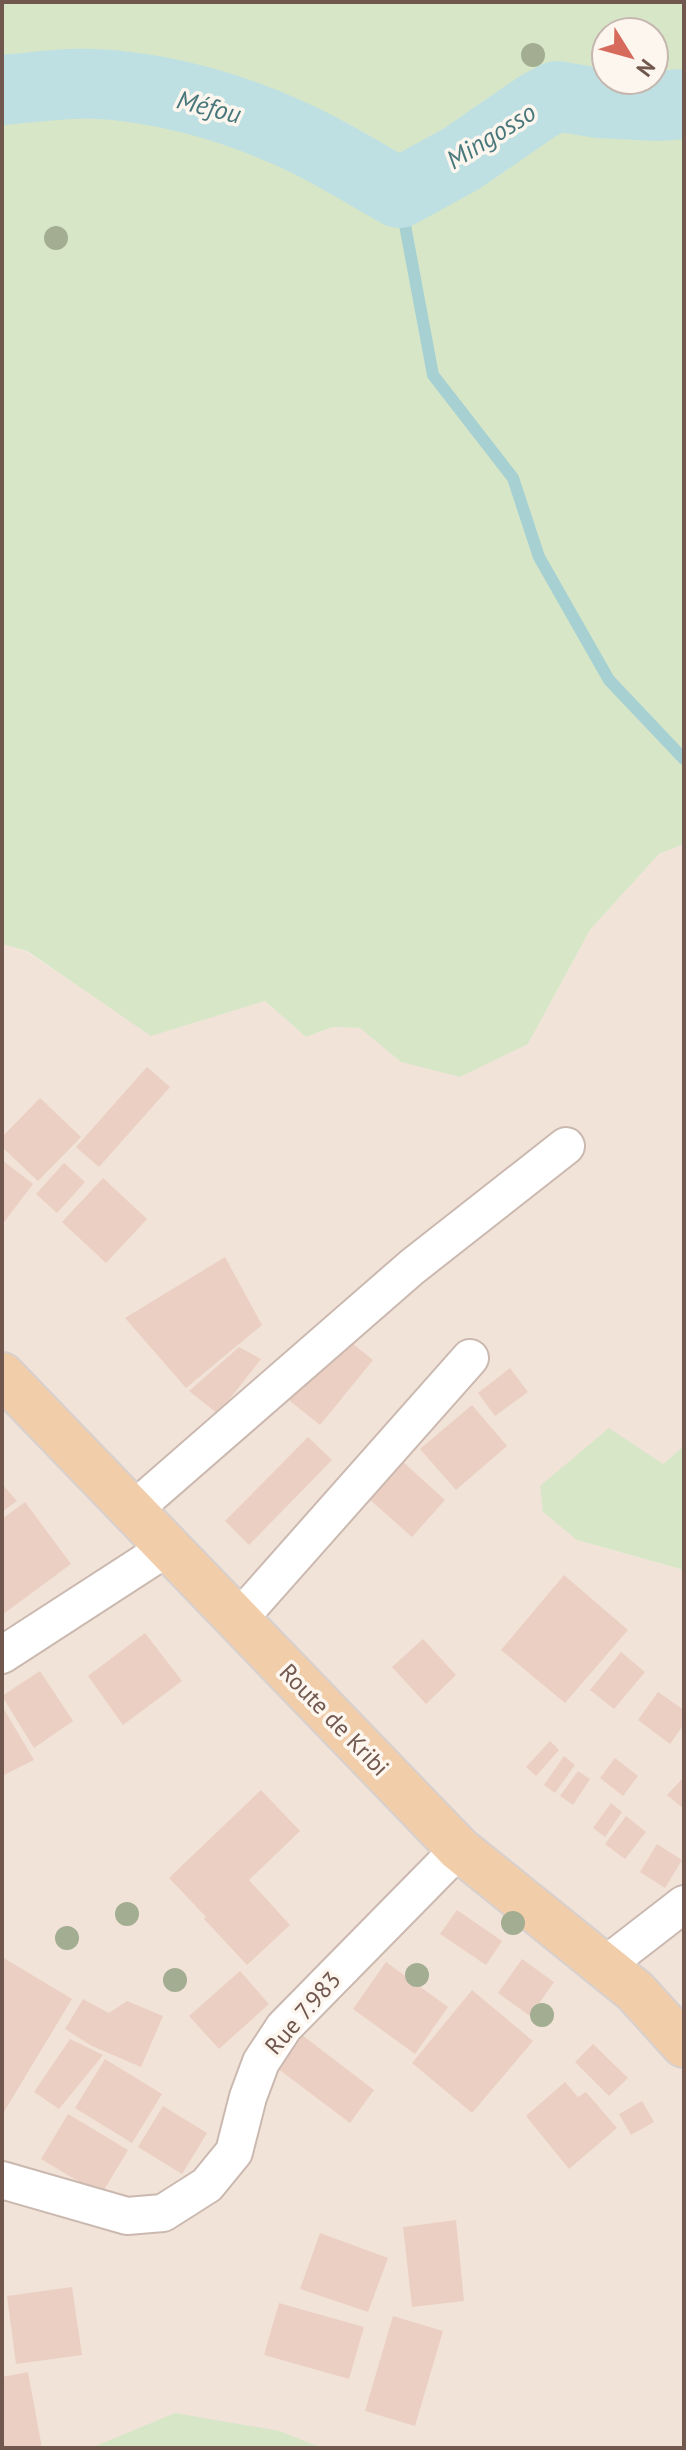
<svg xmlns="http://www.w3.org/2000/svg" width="686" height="2450" viewBox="0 0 686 2450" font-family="'PT Sans',sans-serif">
  <rect width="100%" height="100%" fill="#faf1e9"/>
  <polygon fill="#f1e3d8" points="684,844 684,1446 577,1540 684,1570 684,2448 2,2448 2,944 26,951 151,1035 265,1001 306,1037 333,1027 361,1028 401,1062 528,1044 590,930 659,854"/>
  <g fill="#d8e6c8" fill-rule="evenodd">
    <path d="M2,2H684V844L659,854L590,930L528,1044L460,1077L401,1062L360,1028L333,1027L306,1037L265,1001L151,1036L27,951L2,944ZM606,32H654V80H606Z"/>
    <polygon points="609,1428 663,1464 684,1446 684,1570 577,1540 543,1512 540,1486"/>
    <polygon points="175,2413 280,2431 322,2448 91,2448"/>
  </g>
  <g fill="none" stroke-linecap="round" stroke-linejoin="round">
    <polyline stroke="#a6d0d2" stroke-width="12" points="399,193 433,375 513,478 539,557 609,680 684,759"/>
    <path stroke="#bfe0e2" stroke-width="70" d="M2,90C39,87 76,81 113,85C173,91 236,109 291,134C328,150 363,173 399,193L461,159L538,106L557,96L598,103L657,106L684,104"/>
  </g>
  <g fill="#eccfc3">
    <polygon points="147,1067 170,1087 99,1167 76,1147"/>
    <polygon points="40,1098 81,1137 38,1181 2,1147 2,1137"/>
    <polygon points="2,1160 33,1184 4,1222 2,1220"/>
    <polygon points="64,1163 85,1182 57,1213 36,1194"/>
    <polygon points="103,1178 147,1219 106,1263 62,1222"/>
    <polygon points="225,1257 262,1325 186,1388 125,1318"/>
    <polygon points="327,1323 373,1360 320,1425 275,1389"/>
    <polygon points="239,1347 261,1359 218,1414 189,1391"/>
    <polygon points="510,1368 528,1392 495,1416 478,1393"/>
    <polygon points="472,1405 507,1446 456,1490 420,1449"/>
    <polygon points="308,1437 332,1460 249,1545 225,1521"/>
    <polygon points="402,1461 445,1500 412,1537 368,1498"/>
    <polygon points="2,1484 17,1501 2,1512"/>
    <polygon points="25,1502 71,1564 2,1615 2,1519"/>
    <polygon points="564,1575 628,1630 565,1703 501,1650"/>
    <polygon points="145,1633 182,1681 123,1725 88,1676"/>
    <polygon points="423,1639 456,1675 426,1704 392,1667"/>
    <polygon points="621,1652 645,1672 614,1709 590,1690"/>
    <polygon points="40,1671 73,1721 34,1748 2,1696"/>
    <polygon points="658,1692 684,1710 684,1724 670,1744 638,1720"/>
    <polygon points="2,1706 34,1760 2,1776"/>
    <polygon points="550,1741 559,1750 536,1776 526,1767"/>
    <polygon points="564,1756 575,1765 555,1793 544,1785"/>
    <polygon points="615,1758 638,1776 623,1796 600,1778"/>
    <polygon points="578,1771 590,1779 573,1805 560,1796"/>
    <polygon points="684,1777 684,1809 667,1795"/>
    <polygon points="261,1790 300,1831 249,1880 290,1925 247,1965 204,1919 206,1917 169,1878"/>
    <polygon points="611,1803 622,1812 605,1837 593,1828"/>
    <polygon points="626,1816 646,1832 625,1859 605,1844"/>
    <polygon points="657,1844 682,1860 665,1888 640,1872"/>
    <polygon points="457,1910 502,1941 486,1965 440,1934"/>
    <polygon points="2,1957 72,1999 2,2115"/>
    <polygon points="522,1959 554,1982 530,2016 498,1993"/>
    <polygon points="386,1962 448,2007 415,2054 353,2009"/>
    <polygon points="240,1971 269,2004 219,2049 189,2016"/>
    <polygon points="472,1990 533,2041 472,2113 412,2063"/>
    <polygon points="83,1999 109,2013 127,2001 163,2016 141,2067 92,2046 65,2029"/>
    <polygon points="302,2035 374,2090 350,2123 277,2068"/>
    <polygon points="70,2039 103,2055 59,2109 34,2092"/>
    <polygon points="593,2044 628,2078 609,2096 575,2062"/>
    <polygon points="105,2059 162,2094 132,2143 75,2108"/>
    <polygon points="565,2082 578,2097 586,2092 617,2128 569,2169 526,2116"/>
    <polygon points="642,2101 654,2122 631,2135 619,2114"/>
    <polygon points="163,2106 207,2133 182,2174 138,2147"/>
    <polygon points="68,2114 128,2150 101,2195 41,2159"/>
    <polygon points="456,2220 464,2301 412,2307 403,2227"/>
    <polygon points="320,2233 388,2258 368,2312 300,2289"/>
    <polygon points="72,2287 82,2355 16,2364 7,2296"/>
    <polygon points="279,2303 364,2327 349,2379 264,2355"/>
    <polygon points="393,2316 443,2331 415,2426 365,2411"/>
    <polygon points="28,2372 42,2448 2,2448 2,2377"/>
  </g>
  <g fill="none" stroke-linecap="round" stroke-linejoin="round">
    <defs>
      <g id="street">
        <polyline points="132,1511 412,1267 566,1146"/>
        <polyline points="238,1620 470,1358"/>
        <polyline points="2,1655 167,1548"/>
        <polyline points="604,1966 684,1904"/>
        <polyline points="2,2180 127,2216 163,2213 207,2185 234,2152 248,2097 261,2062 284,2027 459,1849"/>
      </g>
      <polyline id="primary" points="2,1375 459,1849 635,1991 684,2045"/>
    </defs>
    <use href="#street" stroke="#cbb9b0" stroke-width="40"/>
    <use href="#primary" stroke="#d7d0ce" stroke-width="48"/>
    <use href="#street" stroke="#fff" stroke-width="36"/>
    <use href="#primary" stroke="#f1cea9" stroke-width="44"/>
  </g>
  <g fill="#a3ad91">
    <circle cx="533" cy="55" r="12"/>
    <circle cx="56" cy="238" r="12"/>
    <circle cx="127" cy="1914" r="12"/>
    <circle cx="513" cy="1923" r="12"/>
    <circle cx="67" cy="1938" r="12"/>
    <circle cx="417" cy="1975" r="12"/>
    <circle cx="175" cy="1980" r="12"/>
    <circle cx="542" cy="2015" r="12"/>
  </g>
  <g text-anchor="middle" stroke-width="7" stroke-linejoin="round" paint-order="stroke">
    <g font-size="24" fill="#71584f" stroke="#fdf6ef">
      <text transform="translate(334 1720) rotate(46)" y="8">Route de Kribi</text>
      <text transform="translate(303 2013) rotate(-49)" y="8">Rue 7.983</text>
    </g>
    <g font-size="26" font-style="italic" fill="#48787b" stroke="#fdf6ef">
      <text transform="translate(209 107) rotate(14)" y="9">Méfou</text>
      <text transform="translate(491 136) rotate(-32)" y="9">Mingosso</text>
    </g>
  </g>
  <rect width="686" height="2450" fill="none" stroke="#71584f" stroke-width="8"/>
  <g transform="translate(630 56) rotate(127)"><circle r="38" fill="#fdf6ef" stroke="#c5b7af" stroke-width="2"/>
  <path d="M0-6L14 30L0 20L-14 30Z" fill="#d66a5c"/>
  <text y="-12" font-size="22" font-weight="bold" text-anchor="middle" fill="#71584f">N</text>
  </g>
</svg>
